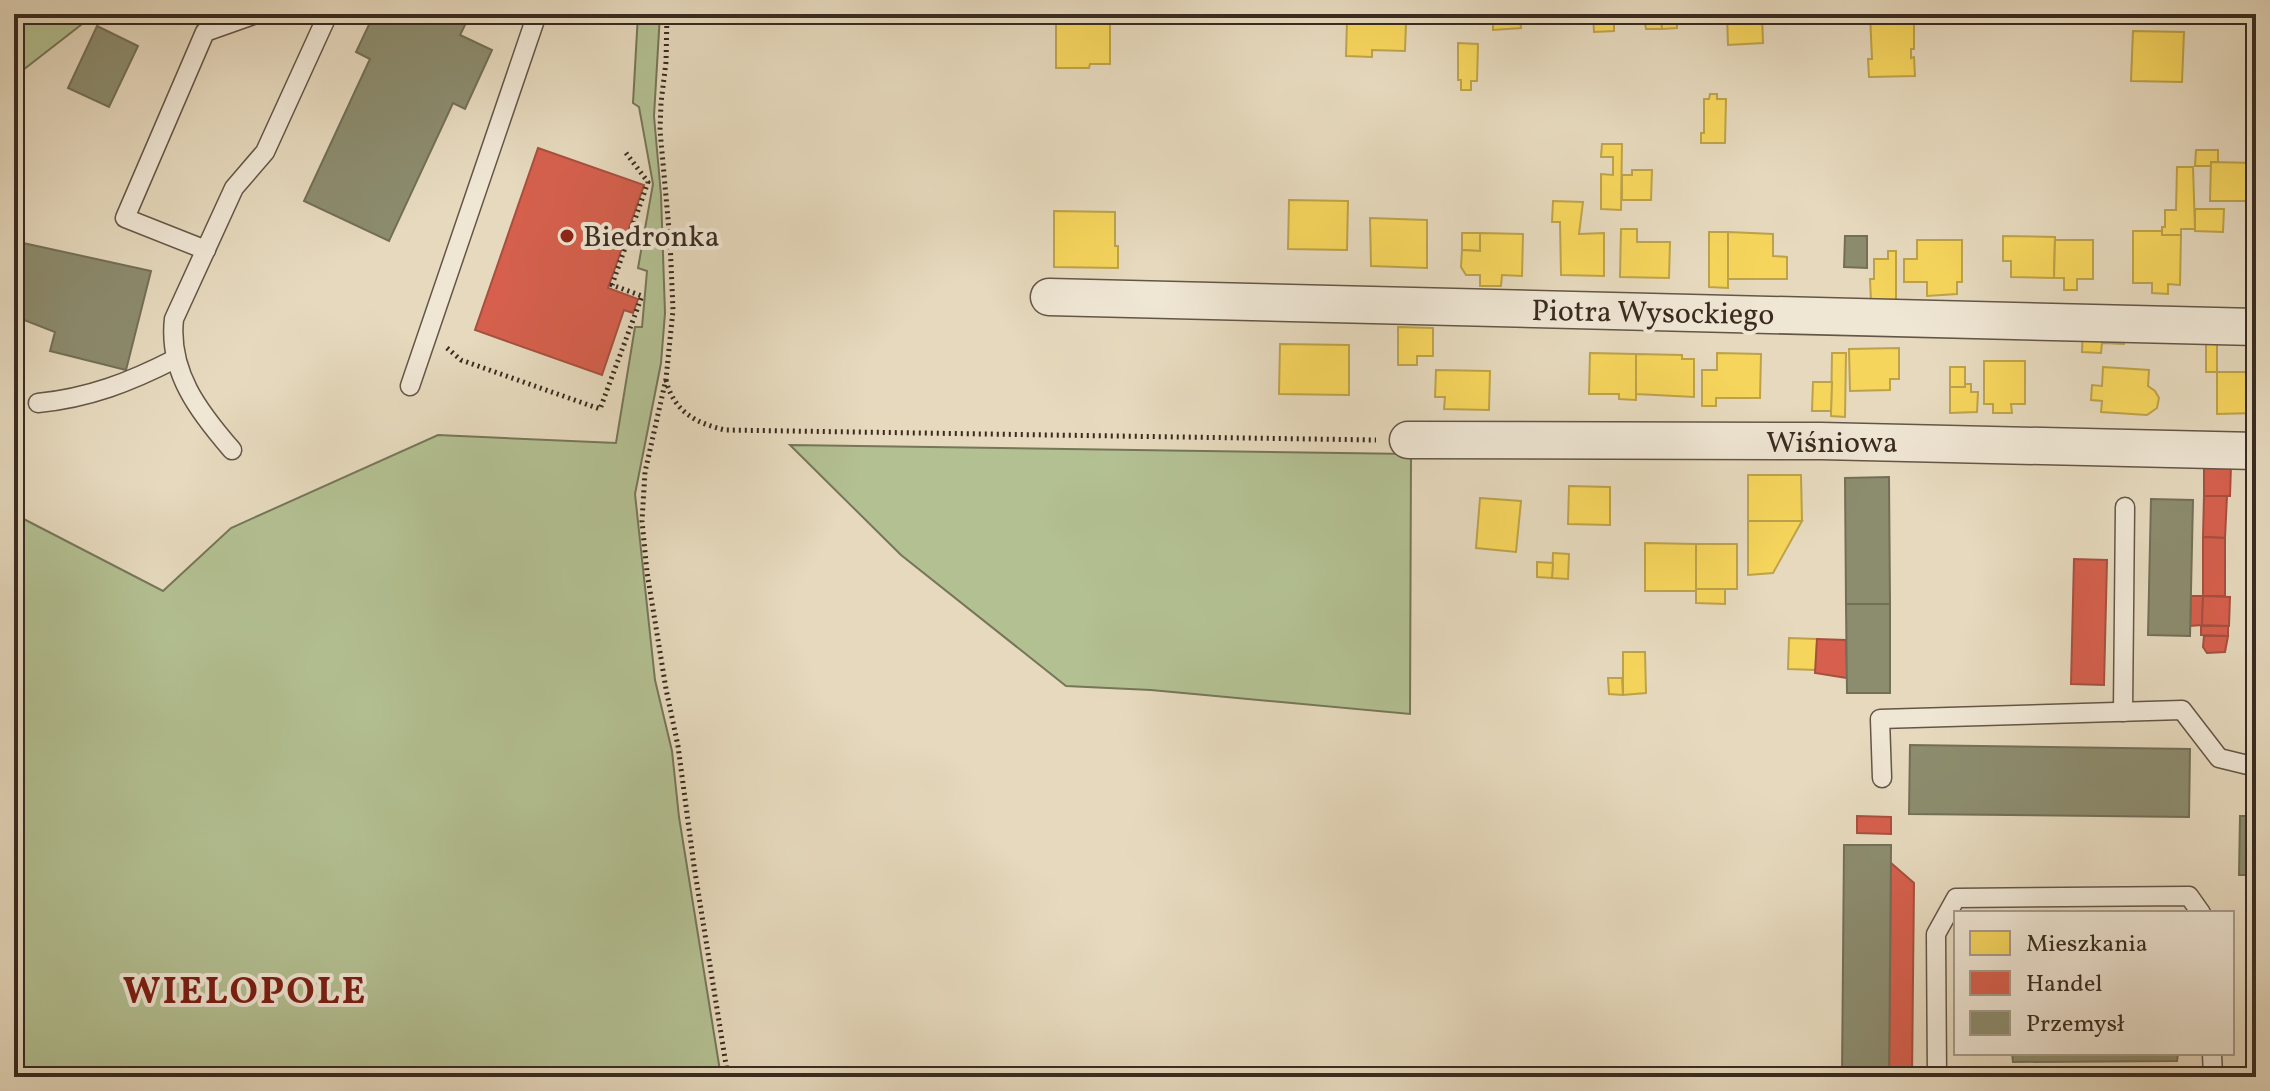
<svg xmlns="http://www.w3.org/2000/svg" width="2270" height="1091" viewBox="0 0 2270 1091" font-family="Vollkorn,serif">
  <rect width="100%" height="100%" fill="#e6d9bd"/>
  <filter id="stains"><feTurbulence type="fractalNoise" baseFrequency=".0025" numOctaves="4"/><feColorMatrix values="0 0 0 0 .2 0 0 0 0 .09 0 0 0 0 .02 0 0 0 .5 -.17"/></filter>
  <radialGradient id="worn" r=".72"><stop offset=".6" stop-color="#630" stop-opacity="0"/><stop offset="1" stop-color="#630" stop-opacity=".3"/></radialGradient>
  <g fill="#b3c092" stroke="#767659" stroke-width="2">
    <polygon points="14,14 95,14 14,77"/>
    <polygon points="638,14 660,14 654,116 661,195 665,313 661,363 635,494 655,680 672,751 679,817 721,1077 14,1077 14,514 163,591 231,528 438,435 616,443 635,327 642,327 647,271 638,268 653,184 639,107 633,103"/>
    <polygon points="790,445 1411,454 1410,714 1151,690 1066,686 901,555"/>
  </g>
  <g fill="#f6d55c" stroke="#bda24a" stroke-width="2">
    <polygon points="1370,14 1412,14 1406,23 1405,51 1372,50 1372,57 1346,56 1347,20 1369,21"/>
    <polygon points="1478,14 1528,14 1528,19 1520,20 1521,28 1493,30 1493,22 1479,23"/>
    <polygon points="1593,14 1661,14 1662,29 1646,29 1645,23 1614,24 1614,31 1594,32"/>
    <polygon points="1661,14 1677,14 1677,28 1662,29"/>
    <polygon points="1727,14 1762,14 1763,43 1728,45"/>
    <polygon points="1870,14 1914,14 1914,49 1911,49 1911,58 1914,57 1915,76 1869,77 1868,59 1872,59"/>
    <polygon points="1087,18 1110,18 1110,64 1090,64 1089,68 1056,68 1056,22 1087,22"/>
    <polygon points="2133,31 2184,32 2182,82 2131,81"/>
    <polygon points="1458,43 1478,44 1477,81 1471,81 1471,90 1461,90 1461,80 1458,80"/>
    <polygon points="1710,94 1717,94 1717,99 1726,99 1725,143 1701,143 1701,133 1704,133 1704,99 1709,99"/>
    <polygon points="1602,144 1622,144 1621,210 1601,209 1601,174 1613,175 1613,157 1601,157"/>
    <polygon points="2196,150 2218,150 2218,162 2211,162 2211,166 2195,166"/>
    <polygon points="2211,162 2256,163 2256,206 2252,206 2252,201 2210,201"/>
    <polygon points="2177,167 2193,167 2195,229 2181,229 2181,235 2162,235 2162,227 2165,227 2165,210 2176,210"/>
    <polygon points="1632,170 1652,170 1651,200 1622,200 1622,175 1632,175"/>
    <polygon points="1289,200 1348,201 1347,250 1288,249"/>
    <polygon points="1553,201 1583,202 1579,234 1604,233 1604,276 1561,275 1560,222 1552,222"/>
    <polygon points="2195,209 2224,209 2223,232 2195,231"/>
    <polygon points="1054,211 1115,212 1115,246 1118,246 1118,268 1054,267"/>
    <polygon points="1370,218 1427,220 1427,268 1371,266"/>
    <polygon points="1621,229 1637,229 1637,242 1670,242 1669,278 1620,277"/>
    <polygon points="2133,231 2162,231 2162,235 2181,235 2180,285 2168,284 2168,294 2152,293 2152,283 2133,283"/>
    <polygon points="1709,232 1728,232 1728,288 1709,287"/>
    <polygon points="1728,232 1773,234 1773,256 1787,257 1787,279 1728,279"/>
    <polygon points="1462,233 1480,233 1480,251 1462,250"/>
    <polygon points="1480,233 1523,234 1522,276 1502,275 1501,286 1480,286 1480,275 1466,275 1461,267 1462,250 1480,251"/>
    <polygon points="2003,236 2055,237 2054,278 2011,277 2011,261 2003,261"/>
    <polygon points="1917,240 1962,240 1962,282 1957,282 1957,294 1927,296 1927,282 1904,282 1904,259 1917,259"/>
    <polygon points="2055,240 2093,240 2093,279 2077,279 2077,290 2064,290 2064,278 2054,278"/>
    <polygon points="1888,251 1896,251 1896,301 1871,301 1870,279 1874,279 1874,259 1888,259"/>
    <polygon points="1398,327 1433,328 1433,356 1417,356 1417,365 1398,365"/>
    <polygon points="2083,328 2125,330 2124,344 2102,343 2101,353 2082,352"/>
    <polygon points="2217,332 2217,372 2206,372 2206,333"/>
    <polygon points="1280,344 1349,345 1349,395 1279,394"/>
    <polygon points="1899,348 1899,379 1890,379 1890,390 1850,391 1849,349"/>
    <polygon points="1590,353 1636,354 1636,400 1619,399 1619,394 1589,394"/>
    <polygon points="1717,353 1761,354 1760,398 1716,398 1716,406 1702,406 1702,370 1717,370"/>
    <polygon points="1832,353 1846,353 1845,417 1831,416"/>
    <polygon points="1636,354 1682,355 1682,359 1694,359 1694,397 1636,394"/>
    <polygon points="1984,361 2025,361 2025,404 2011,404 2012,413 1993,413 1993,404 1984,404"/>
    <rect x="1950" y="367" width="15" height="20"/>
    <polygon points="2103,367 2149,370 2148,386 2155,391 2159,398 2157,408 2147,415 2101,412 2102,401 2091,400 2092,385 2102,386"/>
    <polygon points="1436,370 1490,371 1489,410 1444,409 1445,397 1435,397"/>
    <polygon points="2217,372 2250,372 2250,384 2256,384 2256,413 2217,414"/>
    <polygon points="1813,382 1832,382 1831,411 1812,411"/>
    <polygon points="1965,384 1971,384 1971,392 1978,392 1977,412 1950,413 1950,387 1965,387"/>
    <polygon points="1748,475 1801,475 1802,521 1748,521"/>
    <polygon points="1569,486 1610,487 1610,525 1568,524"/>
    <polygon points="1480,498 1521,501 1516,552 1476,548"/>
    <polygon points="1748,521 1802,521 1773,573 1748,575"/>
    <polygon points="1645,543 1696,544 1696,591 1645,591"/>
    <rect x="1696" y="544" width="41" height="45"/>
    <polygon points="1553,553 1569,554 1568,579 1552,578"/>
    <polygon points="1537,562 1553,563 1552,578 1537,577"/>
    <polygon points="1696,589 1725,589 1725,604 1696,603"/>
    <polygon points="1789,638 1817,639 1816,670 1788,669"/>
    <polygon points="1623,652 1645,652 1646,693 1623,695"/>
    <polygon points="1608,678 1622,678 1623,695 1609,694"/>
  </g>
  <g fill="#d6604d" stroke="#a75040" stroke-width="2">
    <polygon points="538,148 644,185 608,288 638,299 633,313 624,310 602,375 475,330"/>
    <polygon points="2204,466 2231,466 2230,496 2204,496"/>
    <polygon points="2204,496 2227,496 2225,538 2203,537"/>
    <polygon points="2203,537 2225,538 2225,596 2203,596"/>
    <polygon points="2074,559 2107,560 2104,685 2071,684"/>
    <polygon points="2191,596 2203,596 2202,625 2190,626"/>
    <polygon points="2203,596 2230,597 2229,626 2202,625"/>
    <polygon points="2201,626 2228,626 2228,636 2201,635"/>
    <polygon points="2204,636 2228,636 2225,652 2207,653 2203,647"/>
    <polygon points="1817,639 1846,640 1847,678 1815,673"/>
    <polygon points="1857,816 1891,817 1891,834 1857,833"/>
    <polygon points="1891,863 1914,883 1912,1077 1889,1077"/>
  </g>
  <g fill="#8c8c6e" stroke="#736f57" stroke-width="2">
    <polygon points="374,14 467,14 470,15 460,35 492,50 465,109 453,103 389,241 304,201 370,59 356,52"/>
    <polygon points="97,26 138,46 109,107 68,88"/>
    <polygon points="1845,236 1867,236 1867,268 1844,267"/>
    <polygon points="14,241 151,271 126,370 50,351 55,332 14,316"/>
    <polygon points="1889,477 1890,604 1846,604 1845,478"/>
    <polygon points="2151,499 2193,500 2190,636 2148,635"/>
    <polygon points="1846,604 1890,604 1890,693 1847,693"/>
    <polygon points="1910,745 2190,749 2189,817 1909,814"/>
    <polygon points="2240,816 2256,816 2256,875 2239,875"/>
    <polygon points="1844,845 1891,845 1889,1077 1842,1077"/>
    <polygon points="2012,1053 2178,1053 2177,1061 2013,1062"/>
  </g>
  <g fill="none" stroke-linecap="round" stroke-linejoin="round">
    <defs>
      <g id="lane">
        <polyline points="206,250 125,218 205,32 256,14"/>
        <polyline points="410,386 537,14"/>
        <path d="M38,403C89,398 130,382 175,359"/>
        <path d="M232,450C199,412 168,372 174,319L234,188L265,152L328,14"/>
        <polyline points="2123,712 2125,507"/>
        <polyline points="1882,778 1880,719 2182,710 2219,758 2256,767"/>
        <polyline points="2212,1053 2213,1077"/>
        <polyline points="1937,1077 1936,934 1956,898 2189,896 2201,913"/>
      </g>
      <g id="street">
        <polyline points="1049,297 2256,327"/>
        <polyline points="1408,440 1821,441 2256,451"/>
      </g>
    </defs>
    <use href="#lane" stroke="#645647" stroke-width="21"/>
    <use href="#street" stroke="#645647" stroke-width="39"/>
    <g stroke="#392b20" stroke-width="5" stroke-dasharray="2 4" stroke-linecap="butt">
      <polyline points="667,14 666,62 661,103 660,130 670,241 673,310 666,379 645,472 642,521 647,572 666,689 678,746 694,866 728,1077"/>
      <polyline points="447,348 461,360 600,409 642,296 612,285 648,182 626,153"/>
      <path d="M666,380C674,412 696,423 725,430L1376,440"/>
    </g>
    <use href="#lane" stroke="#efe6d4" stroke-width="18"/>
    <use href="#street" stroke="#efe6d4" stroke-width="36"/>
  </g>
  <circle fill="#8f2418" stroke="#efe6d4" stroke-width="3" cx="567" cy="236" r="8"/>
  <g text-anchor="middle" stroke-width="8" stroke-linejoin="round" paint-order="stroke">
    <g font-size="30" fill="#392b20" stroke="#efe6d4" text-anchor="start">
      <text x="583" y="246">Biedronka</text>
    </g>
    <g font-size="30" fill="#392b20" stroke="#efe6d4">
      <text transform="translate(1653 312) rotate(1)" y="10">Piotra Wysockiego</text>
      <text x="1832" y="452">Wiśniowa</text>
    </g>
    <g font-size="38" font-weight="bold" letter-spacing="2" fill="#7a1f14" stroke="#efe6d4">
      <text x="245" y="1003">WIELOPOLE</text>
    </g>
  </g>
  <rect width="2270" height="1091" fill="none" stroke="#e6d9bd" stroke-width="48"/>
  <rect x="16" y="16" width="2238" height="1059" fill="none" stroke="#392b20" stroke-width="4"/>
  <rect x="24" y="24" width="2222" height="1043" fill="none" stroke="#392b20" stroke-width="2"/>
  <rect x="1954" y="911" width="280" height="144" fill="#efe6d4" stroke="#a69b8c" stroke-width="2"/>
  <rect x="1970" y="931" width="40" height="24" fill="#f6d55c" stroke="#a69b8c" stroke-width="2"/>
  <text x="2026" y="951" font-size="24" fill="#392b20">Mieszkania</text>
  <rect x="1970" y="971" width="40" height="24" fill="#d6604d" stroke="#a69b8c" stroke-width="2"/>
  <text x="2026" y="991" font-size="24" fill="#392b20">Handel</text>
  <rect x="1970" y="1011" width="40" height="24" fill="#8c8c6e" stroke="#a69b8c" stroke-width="2"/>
  <text x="2026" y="1031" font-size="24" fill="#392b20">Przemysł</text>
  <rect width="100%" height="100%" filter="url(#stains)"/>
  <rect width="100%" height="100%" fill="url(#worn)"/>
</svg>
